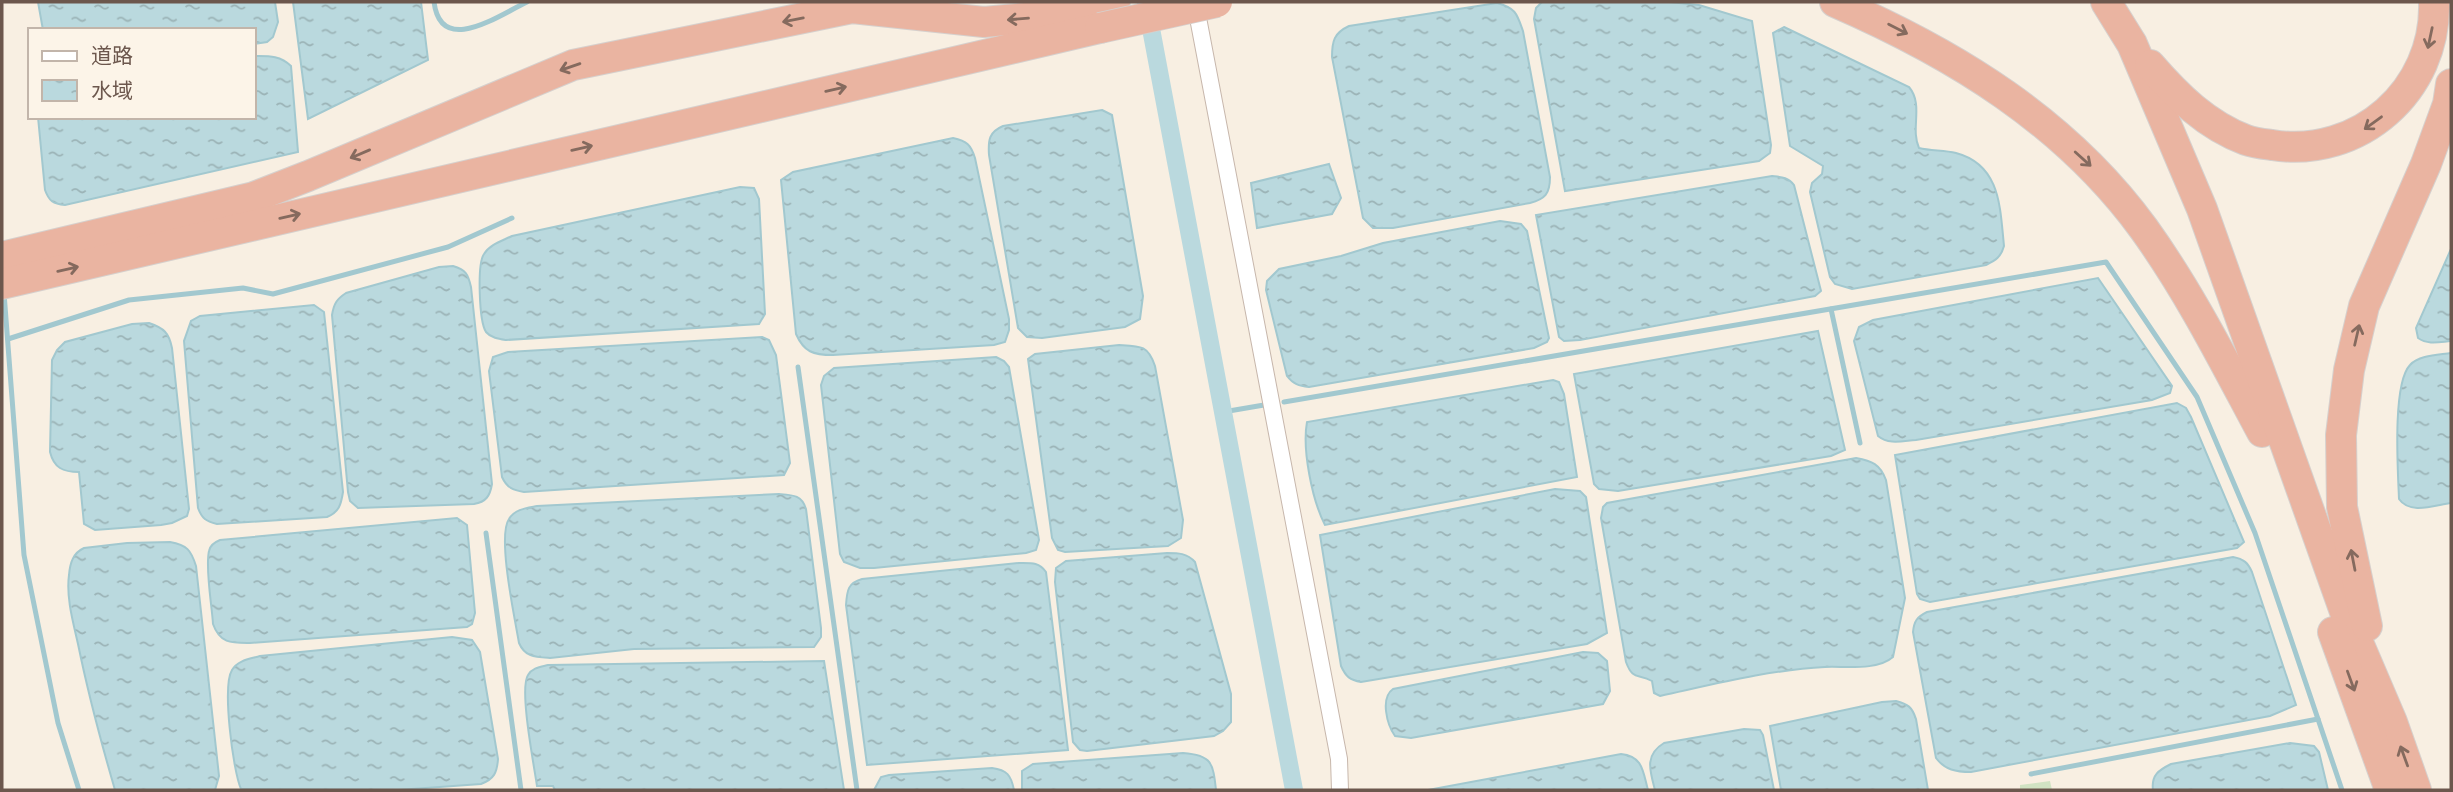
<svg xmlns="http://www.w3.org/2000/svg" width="2453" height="792" viewBox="0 0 2453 792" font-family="Mulish,'Noto Sans SC',sans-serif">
  <defs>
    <pattern id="water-ripples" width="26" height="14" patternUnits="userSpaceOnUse" patternTransform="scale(1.75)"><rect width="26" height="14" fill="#bad9de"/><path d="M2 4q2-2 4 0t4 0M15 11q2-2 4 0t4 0" fill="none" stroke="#9bb3b6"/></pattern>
  </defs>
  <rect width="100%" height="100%" fill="#f8efe2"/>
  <polygon fill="#d1e3c3" points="2050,781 2052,790 2020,790 2020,785"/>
  <g fill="url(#water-ripples)" stroke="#a2c8cf" stroke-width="2">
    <polygon points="38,2 275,2 278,22 273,37 267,42 254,44 254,30 43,30"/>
    <polygon points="293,2 421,2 428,60 308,119"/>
    <polygon points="1542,2 1669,2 1699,5 1752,21 1771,145 1770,153 1759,161 1565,191 1534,19 1536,8"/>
    <path d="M1497,3C1516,8 1517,14 1523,31L1550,177C1550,194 1545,199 1530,203L1393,228H1373L1363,218L1332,57C1332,41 1334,33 1349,26Z"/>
    <path d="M1784,27L1909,87C1924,105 1910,128 1919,148C1931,151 1944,150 1956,153C2001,165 2000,208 2004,246C2001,257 1996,260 1986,265L1852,289L1835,284L1830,277L1810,192L1812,183L1822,174L1823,166L1790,146L1773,33Z"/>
    <path d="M254,56C268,56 280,55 291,66L298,152L65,205C53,204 49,201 45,190L38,117H254Z"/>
    <path d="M1102,110L1112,115L1143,296L1140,319L1125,327L1042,338L1027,337L1018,328L989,155C988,140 989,132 1003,126Z"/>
    <path d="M953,138C967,141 971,145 975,158L1009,319V330L1005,342L994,345L833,355C813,355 804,352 796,334L781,180L793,172Z"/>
    <polygon points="1329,164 1341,198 1332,214 1257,228 1251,183"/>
    <path d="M1772,176C1781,177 1788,177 1794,185L1821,291L1815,296L1580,340L1564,341L1559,337L1536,215Z"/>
    <path d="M740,187L754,188L759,199L765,314L759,324L506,340C499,339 491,338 486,332C479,321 477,264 484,254C490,244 502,241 512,236Z"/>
    <path d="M1500,221L1521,224L1527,231L1549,338L1547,342L1534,348L1309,387C1299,386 1293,384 1287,376L1266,290L1267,281L1279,269L1341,256L1383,243Z"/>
    <path d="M2451,249V341C2439,342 2428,345 2418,338L2416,328Z"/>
    <path d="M453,266C466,270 468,274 471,287L492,484C490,496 486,502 474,504L358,508L350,501L348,492L332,315C334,303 337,299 346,293L439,267Z"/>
    <path d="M2098,278L2172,386L2170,393L2152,400L1916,440C1902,441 1889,445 1878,436L1854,341L1859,327L1873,320Z"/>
    <path d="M314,305L324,312L343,492C341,505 339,512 327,517L217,524C206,521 202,519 198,508L184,341L191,321L200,316Z"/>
    <path d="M149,323C164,328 169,333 172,348L189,509L187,516L172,523L161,525L95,530L84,524L79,472C63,472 54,468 50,452L52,360L57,350L65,342L132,324Z"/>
    <polygon points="1818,331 1845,450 1831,456 1618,491 1599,489 1594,484 1574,374"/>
    <path d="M762,337L769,340L776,355L790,463L784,475L524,492C513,490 507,488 502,477L489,371L493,357L508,352Z"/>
    <path d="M1119,345C1140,346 1148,345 1155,366L1183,520L1181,538L1168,546L1065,552L1058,550L1052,538L1028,359L1035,354Z"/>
    <path d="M2451,353V503C2435,505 2410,515 2399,499C2398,472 2392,384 2410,365C2419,355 2439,355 2451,353Z"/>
    <polygon points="996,357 1004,361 1009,367 1039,540 1036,550 1026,553 874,568 860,568 844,562 840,554 821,385 824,376 834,368"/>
    <path d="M1553,380L1559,382L1564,394L1577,477L1325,525C1312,500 1302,449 1307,422Z"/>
    <polygon points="2177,403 2186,408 2191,417 2244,542 2237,548 1930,602 1920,599 1917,594 1895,455"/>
    <path d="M1856,458C1872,461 1880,464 1886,480L1905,598L1893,657C1877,671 1845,666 1825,667C1769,670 1715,684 1660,696L1654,693L1652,681C1638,673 1633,681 1626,662L1601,518L1603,507L1607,503Z"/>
    <path d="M1555,489L1580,491L1586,497L1607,633L1587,644L1361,682C1350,680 1346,677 1341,666L1320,535Z"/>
    <path d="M779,494C793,495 802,495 806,509L821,628V637L814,647L634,649L550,658C535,657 525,657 519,643C515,619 497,536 509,519C515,509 527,508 537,506Z"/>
    <path d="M457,518L467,525L475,613L472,624L467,627L250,643C232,643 220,644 213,624C212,606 205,568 209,551C210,545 215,542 220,540Z"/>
    <path d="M170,542C187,545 191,550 196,566L219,776L215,790H115C101,742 88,693 78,644C73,622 66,597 69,575C70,563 73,553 84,548L127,543Z"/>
    <path d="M1167,553C1178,553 1187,553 1195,562L1231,694V722L1223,731L1214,736L1087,751L1080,750L1073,742L1055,582L1056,568L1066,561Z"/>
    <path d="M2233,557C2244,559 2248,563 2252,572L2296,705L2270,716L1971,772C1956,772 1945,770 1936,758L1913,632C1914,621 1917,617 1927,612Z"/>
    <path d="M1019,563C1031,563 1039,562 1046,572L1068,750L867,765L846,605C847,590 848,583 862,579Z"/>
    <path d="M452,637L472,640L480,652L498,759C497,773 494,779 481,784L398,790L241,789C233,771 222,686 232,670C238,660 250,659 260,656Z"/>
    <path d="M1583,652L1598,653L1607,661L1610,691L1603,704L1411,738L1395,736C1387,725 1380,698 1393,689Z"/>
    <path d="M824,661L844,790H555L553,786H537C534,765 519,689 528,675C532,668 540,667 548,665Z"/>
    <path d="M1896,701C1908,704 1912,707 1916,719L1928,790H1781L1770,726L1882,702Z"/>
    <path d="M1744,729L1760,730L1763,735L1774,790H1655C1650,771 1644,755 1664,743Z"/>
    <path d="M2290,743L2314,746L2319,752L2328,790H2153C2151,775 2159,770 2171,764Z"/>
    <path d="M1183,753C1212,755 1213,763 1216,790H1022V771L1033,764Z"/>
    <path d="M1621,754C1643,756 1643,772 1648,790H1428Z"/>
    <path d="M992,768C1007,770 1011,775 1014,790H874L881,777L889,775Z"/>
  </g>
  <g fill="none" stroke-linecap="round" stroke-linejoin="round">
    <g stroke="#a2c8cf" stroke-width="5">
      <path d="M434,2C441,57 499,15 527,2"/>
      <polyline points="4,293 24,555 58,723 79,790"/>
      <polyline points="1831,309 1860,443"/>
      <polyline points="8,339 129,300 243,288 273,294 448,247 512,218"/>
      <polyline points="798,367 857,790"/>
      <polyline points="1284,402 2106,262 2197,397 2255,533 2342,790"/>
      <polyline points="1223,412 1264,405"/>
      <polyline points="486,533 521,790"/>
      <polyline points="2031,774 2318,719"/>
    </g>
    <polyline stroke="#bad9de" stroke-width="18" points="1146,2 1294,790"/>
    <defs>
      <polyline id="minor" points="1195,2 1339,759 1340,790"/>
      <g id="motorway">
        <path d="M1835,2C1955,54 2066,122 2144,229C2190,293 2225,363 2262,432"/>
        <polyline points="2106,2 2132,44 2202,209 2345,612 2392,722 2416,790"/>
        <path d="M2150,65C2177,96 2206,125 2246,140C2254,143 2264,144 2272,145C2359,159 2437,90 2434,2"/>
        <polyline points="2,257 254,197 308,176 573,65 852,8 984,22 1036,17 1115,2"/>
        <polyline points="2,284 1100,28"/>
        <polyline points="2367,626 2342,507 2341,435 2349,370 2364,306 2426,164 2448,104 2451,84"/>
        <polyline points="2333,632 2390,790"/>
      </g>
    </defs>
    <use href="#minor" stroke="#c7b7ac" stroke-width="18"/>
    <use href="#motorway" stroke="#d6d0cd" stroke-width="32"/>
    <use href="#minor" stroke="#fff" stroke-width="16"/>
    <use href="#motorway" stroke="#eab4a1" stroke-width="30"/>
    <defs>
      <polyline id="motorway-bridge" points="1100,28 1217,2"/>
    </defs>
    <use href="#motorway-bridge" stroke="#d6d0cd" stroke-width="32" stroke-linecap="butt"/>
    <use href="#motorway-bridge" stroke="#eab4a1" stroke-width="30"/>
  </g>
  <defs><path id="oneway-shaft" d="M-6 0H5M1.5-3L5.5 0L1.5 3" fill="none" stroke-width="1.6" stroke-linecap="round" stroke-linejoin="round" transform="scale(1.75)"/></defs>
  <g stroke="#856a5e">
    <use href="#oneway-shaft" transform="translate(1018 19) rotate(175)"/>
    <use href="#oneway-shaft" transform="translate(793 20) rotate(169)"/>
    <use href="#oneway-shaft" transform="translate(1898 29) rotate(27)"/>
    <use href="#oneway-shaft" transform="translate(2430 38) rotate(102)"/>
    <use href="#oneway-shaft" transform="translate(570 67) rotate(161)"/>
    <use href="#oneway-shaft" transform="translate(836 89) rotate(-13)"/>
    <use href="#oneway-shaft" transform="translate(2373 123) rotate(144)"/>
    <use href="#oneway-shaft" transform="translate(582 148) rotate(-13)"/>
    <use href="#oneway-shaft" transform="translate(360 154) rotate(157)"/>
    <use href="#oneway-shaft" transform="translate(2083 159) rotate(42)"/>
    <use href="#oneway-shaft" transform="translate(290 216) rotate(-13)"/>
    <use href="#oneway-shaft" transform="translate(68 269) rotate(-13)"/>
    <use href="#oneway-shaft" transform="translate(2357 335) rotate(-77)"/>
    <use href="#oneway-shaft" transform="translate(2353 560) rotate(-101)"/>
    <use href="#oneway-shaft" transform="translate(2351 681) rotate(70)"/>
    <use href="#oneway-shaft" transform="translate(2404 756) rotate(-110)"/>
  </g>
  <rect width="2453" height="792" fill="none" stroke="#6c574d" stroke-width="7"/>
  <rect x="28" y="28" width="228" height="91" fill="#fcf4e8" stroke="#c2b5aa" stroke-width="2"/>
  <rect x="42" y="51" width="35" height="10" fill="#ffffff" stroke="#c2b5aa" stroke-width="2"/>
  <text x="91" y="63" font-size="21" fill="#6c574d">道路</text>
  <rect x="42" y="80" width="35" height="21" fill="url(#water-ripples)" stroke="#c2b5aa" stroke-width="2"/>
  <text x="91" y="98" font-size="21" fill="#6c574d">水域</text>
</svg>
